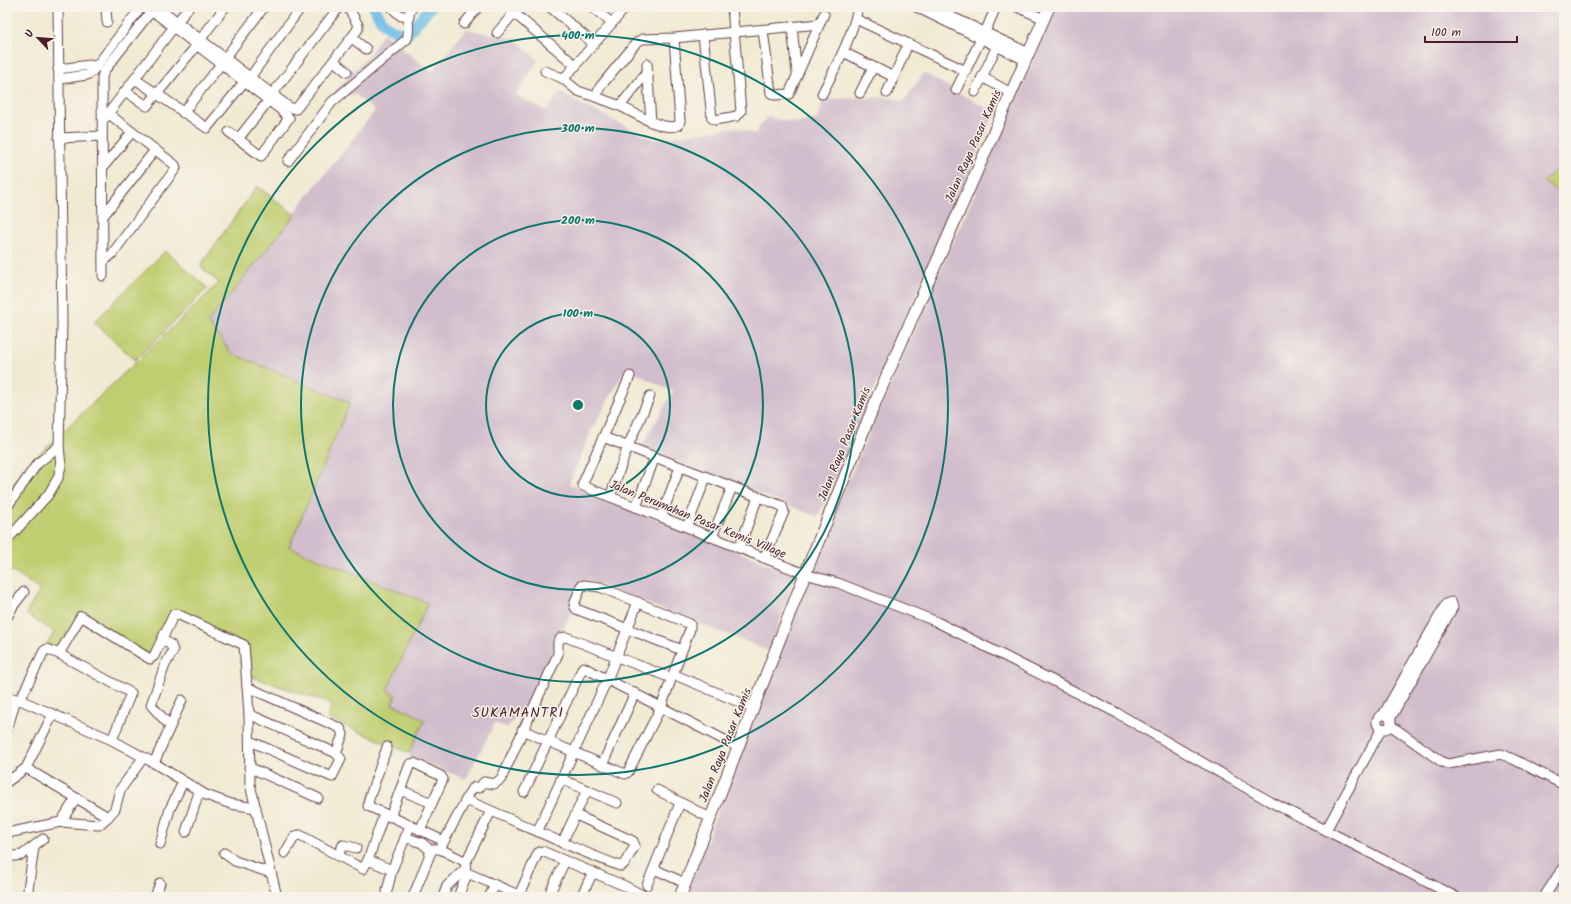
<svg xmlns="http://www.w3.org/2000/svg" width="1571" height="904" viewBox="0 0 1571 904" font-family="Kalam,sans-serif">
  <rect width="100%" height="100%" fill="#f7f3e8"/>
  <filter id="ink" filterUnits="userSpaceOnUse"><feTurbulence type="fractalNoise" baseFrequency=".025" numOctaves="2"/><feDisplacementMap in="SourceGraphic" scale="8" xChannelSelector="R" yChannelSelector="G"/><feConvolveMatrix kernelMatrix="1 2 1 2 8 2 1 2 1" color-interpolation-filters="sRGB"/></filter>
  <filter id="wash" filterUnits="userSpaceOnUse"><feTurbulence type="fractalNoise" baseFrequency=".012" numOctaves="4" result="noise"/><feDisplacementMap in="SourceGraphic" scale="16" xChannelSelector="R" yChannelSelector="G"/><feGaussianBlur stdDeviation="0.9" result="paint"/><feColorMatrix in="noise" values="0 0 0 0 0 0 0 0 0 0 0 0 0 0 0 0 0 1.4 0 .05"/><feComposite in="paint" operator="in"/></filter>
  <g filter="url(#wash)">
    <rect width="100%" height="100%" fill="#f1ead3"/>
    <g fill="#d1bdcc">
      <polygon points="1057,7 1564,7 1564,162 1544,182 1564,195 1564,897 686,897 713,823 830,522"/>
      <polygon points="466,29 515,39 538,60 516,95 546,111 560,92 580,104 654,140 734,127 755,134 766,117 795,123 818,119 823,99 886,97 904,101 924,73 995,113 818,517 641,447 673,392 626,368 591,431 569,484 795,575 770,651 587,580 530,699 507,728 495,723 466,779 411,758 409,753 425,720 408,711 392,704 387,690 428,603 289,547 350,403 231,353 208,321 375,111 356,95 332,95 370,54 383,33 432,72"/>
    </g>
    <g fill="#bfce70" stroke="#84764e">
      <polygon points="1564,162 1564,195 1543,182"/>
      <polygon points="257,186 295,215 208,322 231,353 350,403 289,547 428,603 387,690 396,695 392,704 408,711 425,720 409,753 327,718 332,704 253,677 247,644 171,613 151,656 79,612 58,650 47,644 54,632 26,614 40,590 7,568 7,492 35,458 219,283 200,266"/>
      <polygon points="165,251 208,288 135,360 94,322"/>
    </g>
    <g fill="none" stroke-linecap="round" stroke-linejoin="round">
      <path stroke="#6abce6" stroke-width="11" d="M374,7C382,25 387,29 406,35L431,7"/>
    </g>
  </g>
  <g filter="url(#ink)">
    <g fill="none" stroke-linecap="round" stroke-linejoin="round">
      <defs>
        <g id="minor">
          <polyline points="106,7 107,22"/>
          <polyline points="158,7 289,107 296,109 358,29 358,25 348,7"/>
          <polyline points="391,7 401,16 408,16"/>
          <polyline points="507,7 576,66"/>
          <polyline points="550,7 594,44"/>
          <polyline points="592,7 612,23"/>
          <polyline points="916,7 1025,60"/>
          <polyline points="931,7 1029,53"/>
          <polyline points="1017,7 1044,19"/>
          <polyline points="856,19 966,71"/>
          <polyline points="178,21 189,7"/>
          <polyline points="464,24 478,7"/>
          <polyline points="792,27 797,73"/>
          <polyline points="763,30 771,93 775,95 789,94 824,14"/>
          <polyline points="985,32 996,7"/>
          <polyline points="497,33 519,7"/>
          <polyline points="703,35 712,118 715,120 737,116 741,111 732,7"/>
          <polyline points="352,38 366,49"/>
          <path d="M674,38L680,121L679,125C665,133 633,112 620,106C613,103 604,100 596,97L600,87L636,43L642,39L674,38L819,24"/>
          <polyline points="200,40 225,7"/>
          <polyline points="843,52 894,77"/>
          <polyline points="225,58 264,7"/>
          <polyline points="334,61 347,72"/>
          <polyline points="647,64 651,122"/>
          <polyline points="58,69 90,65 97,67"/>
          <polyline points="545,71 562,78 567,75 626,7"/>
          <polyline points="251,76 301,7"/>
          <polyline points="982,77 1011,93"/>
          <polyline points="562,78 578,91 596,97"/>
          <polyline points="59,79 87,75 92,72 141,7"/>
          <polyline points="135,79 207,128 244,82"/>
          <polyline points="956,90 981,39"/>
          <polyline points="125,91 147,106 197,45"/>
          <polyline points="975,92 997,46"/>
          <polyline points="273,93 339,7"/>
          <polyline points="860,93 873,67"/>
          <polyline points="887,93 908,44"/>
          <path d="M822,94C836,66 852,38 858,7"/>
          <polyline points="620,106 647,72"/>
          <polyline points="183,113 221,64"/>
          <polyline points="105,118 173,28"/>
          <polyline points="59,138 102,136"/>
          <polyline points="238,139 269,100"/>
          <path d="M288,161L332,102L407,39C411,28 405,18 412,7"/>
          <polyline points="104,166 132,132"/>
          <polyline points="104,215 155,150"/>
          <polyline points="103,262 112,254 176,168 175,165 109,114"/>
          <polyline points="103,276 102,77 104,71 149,14 155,13 281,110 289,118 261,156 229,132"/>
          <polyline points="630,376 583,483 583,486 805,574 838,583 935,621 1117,713 1269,801 1456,897"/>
          <polyline points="603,437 782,506 784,512 764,558"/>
          <polyline points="610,497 628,446 650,396"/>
          <polyline points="7,507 37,464 59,446"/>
          <polyline points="636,507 655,457"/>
          <polyline points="661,517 680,467"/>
          <polyline points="687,527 706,477"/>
          <polyline points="712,537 732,487"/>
          <polyline points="7,540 48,495 58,478 61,466 59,446 62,324 58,7"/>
          <polyline points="739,548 758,497"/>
          <polyline points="7,617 13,606 24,592"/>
          <polyline points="162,639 171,645 173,651 165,665 151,705 170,726"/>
          <polyline points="59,654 131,693 112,740"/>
          <polyline points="673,674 753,708"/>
          <polyline points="247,687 340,728 343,734 336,753 341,759 332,777 250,741"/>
          <polyline points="7,697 20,700 112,740 154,763 206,795 231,804 256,808"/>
          <polyline points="20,700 44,651 47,649 59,654 81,616 150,659 154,656 174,614 177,614 244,645 249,714 250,784 277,897"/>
          <polyline points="249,714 336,753"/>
          <polyline points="1383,715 1446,604 1451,602 1453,607 1390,719"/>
          <circle cx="1384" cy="722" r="7"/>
          <polyline points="1390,725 1442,762 1448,764 1501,754 1513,759 1564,785"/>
          <polyline points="7,730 16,699"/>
          <polyline points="522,730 625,774 628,772 661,707 690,629 690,624 600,587 584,585 581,586 574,605 576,609 682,650"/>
          <polyline points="387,747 369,799 368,806 444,841"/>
          <polyline points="154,763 182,700"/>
          <polyline points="602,765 635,693"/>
          <polyline points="249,767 318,798"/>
          <polyline points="26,768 53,714"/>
          <polyline points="561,779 617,803"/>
          <polyline points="7,782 26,768 108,817 99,825 61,822 7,833"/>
          <polyline points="400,790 432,803"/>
          <polyline points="657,790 710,818"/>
          <polyline points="524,792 583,667 738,747"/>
          <path d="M466,800C517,821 567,847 620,866L624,864L635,846L633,841L576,815"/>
          <polyline points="491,811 466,862 465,872 523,897"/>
          <polyline points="108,817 115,809 120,790 143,758"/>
          <polyline points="390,817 410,764 414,763 441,776 443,779 420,830"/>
          <polyline points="61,822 76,798"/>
          <polyline points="538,830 607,680 638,602"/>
          <polyline points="1326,830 1382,728"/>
          <polyline points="186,832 199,792"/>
          <polyline points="405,837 422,843 430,850"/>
          <polyline points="562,843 587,790"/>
          <polyline points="160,844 170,809 183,782"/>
          <polyline points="440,849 471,790 475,787 479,788 484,782 494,784 501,779 558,654 558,642 561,638 566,637 671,678"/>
          <polyline points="224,853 235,861 271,873"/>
          <polyline points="285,853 295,836 300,835 363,869 368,860 384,814"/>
          <polyline points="338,856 343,845 356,848"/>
          <polyline points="7,857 22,855 43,839"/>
          <polyline points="368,860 392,870"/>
          <polyline points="654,869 685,883"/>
          <polyline points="647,885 680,803"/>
          <polyline points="387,891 392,870 410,826"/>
          <polyline points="27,897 34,847"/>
          <polyline points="155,897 160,883"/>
          <polyline points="413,897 432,849 440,849 466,862"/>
          <polyline points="443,897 447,886 464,870"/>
          <polyline points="458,897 467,874"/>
          <polyline points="489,897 495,885"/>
          <polyline points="518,897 538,853 542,851 625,886 646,897"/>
          <polyline points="548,897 565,861"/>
          <polyline points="581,897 593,872"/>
          <polyline points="1544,897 1564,866"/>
        </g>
        <polyline id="major" points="680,897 805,574 877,398 1049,7"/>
      </defs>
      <use href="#minor" stroke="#633d44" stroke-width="11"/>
      <use href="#major" stroke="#633d44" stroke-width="13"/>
      <use href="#minor" stroke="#fff" stroke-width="9"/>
      <use href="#major" stroke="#fff" stroke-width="11"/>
    </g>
  </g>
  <g fill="none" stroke="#0f766e" stroke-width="2">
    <circle cx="578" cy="405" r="92"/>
    <circle cx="578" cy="405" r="185"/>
    <circle cx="578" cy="405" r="277"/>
    <circle cx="578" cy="405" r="370"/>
  </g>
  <g text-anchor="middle" stroke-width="3" stroke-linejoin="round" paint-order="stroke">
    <g font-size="12" fill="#4a1f2b" stroke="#f7f3e8">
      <text transform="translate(973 146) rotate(-66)" y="4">Jalan Raya Pasar Kamis</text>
      <text transform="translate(844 444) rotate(-68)" y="4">Jalan Raya Pasar Kamis</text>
      <text transform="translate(698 519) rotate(22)" y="4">Jalan Perumahan Pasar Kemis Village</text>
      <text transform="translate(725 745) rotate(-68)" y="4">Jalan Raya Pasar Kamis</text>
    </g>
    <g font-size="14" letter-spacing="1" fill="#4a1f2b" stroke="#f7f3e8">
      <text x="518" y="717">SUKAMANTRI</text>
    </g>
  </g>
  <circle cx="578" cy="405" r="6" fill="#0f766e" stroke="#f7f3e8" stroke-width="2"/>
  <g font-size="12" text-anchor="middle" font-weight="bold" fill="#0f766e" stroke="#f7f3e8" stroke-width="3" stroke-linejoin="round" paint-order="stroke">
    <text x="578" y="39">400 m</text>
    <text x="578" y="132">300 m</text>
    <text x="578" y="224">200 m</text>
    <text x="578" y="317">100 m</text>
  </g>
  <rect width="1571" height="904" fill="none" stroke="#f7f3e8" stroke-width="24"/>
  <g transform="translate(38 38) rotate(296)" stroke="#f7f3e8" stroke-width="3" paint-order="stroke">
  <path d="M0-3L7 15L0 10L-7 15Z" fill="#4a1f2b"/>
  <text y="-6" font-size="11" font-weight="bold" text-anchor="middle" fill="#4a1f2b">U</text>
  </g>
  <path d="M1425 36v6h92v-6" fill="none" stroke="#4a1f2b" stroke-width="2"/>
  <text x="1431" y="36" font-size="12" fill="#4a1f2b" stroke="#f7f3e8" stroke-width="3" paint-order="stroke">100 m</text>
</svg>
